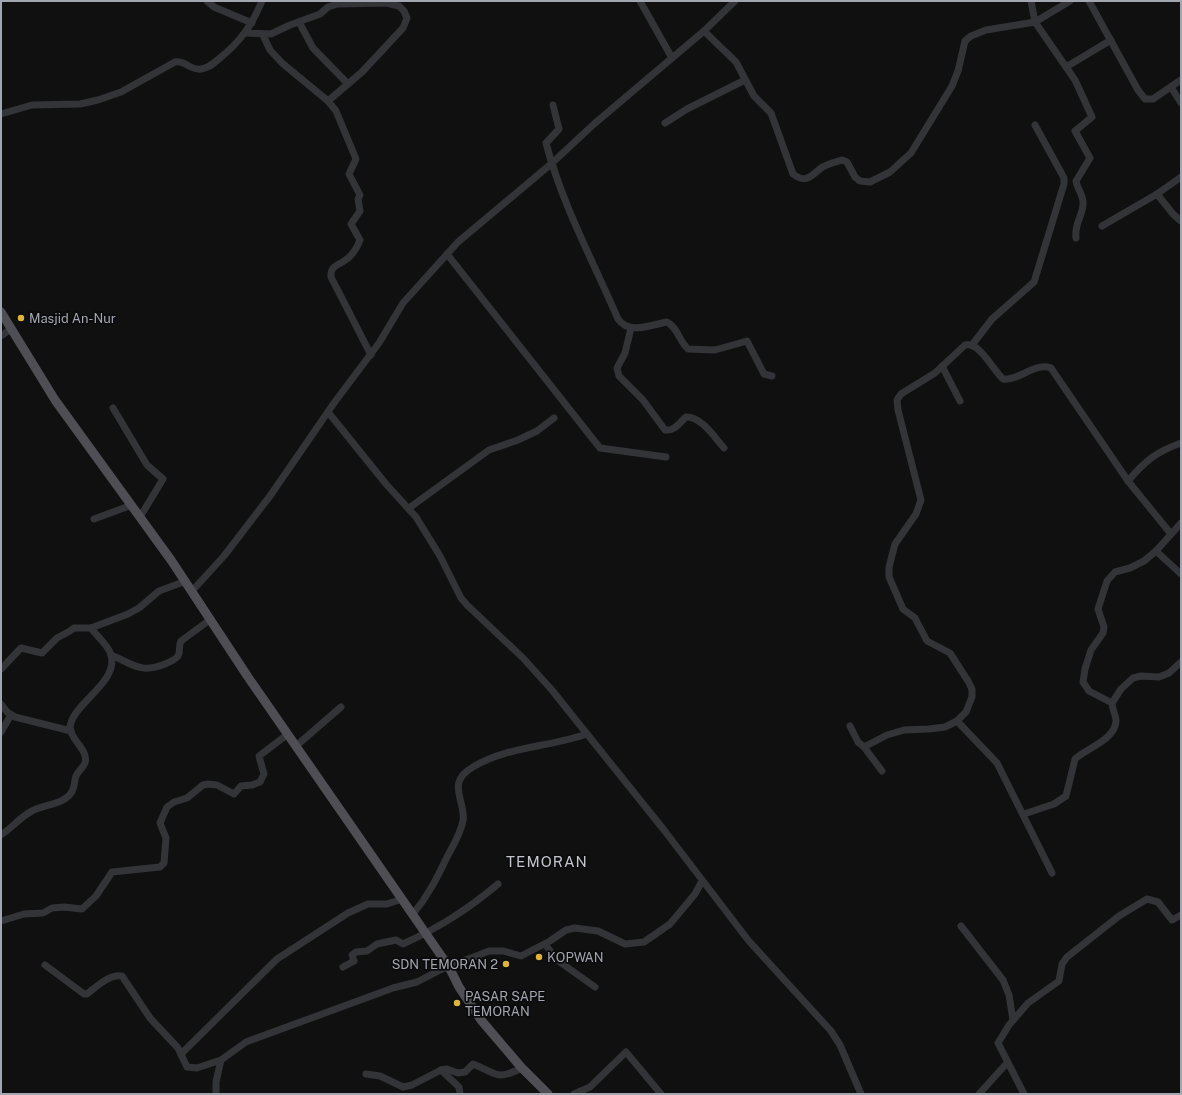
<svg xmlns="http://www.w3.org/2000/svg" width="1182" height="1095" viewBox="0 0 1182 1095" font-family="'Public Sans',sans-serif">
  <rect width="100%" height="100%" fill="#101011"/>
  <g fill="none" stroke-linecap="round" stroke-linejoin="round">
    <g stroke="#333438" stroke-width="7">
      <polyline points="207,1 214,7 252,23"/>
      <polyline points="640,1 672,58"/>
      <path d="M1031,1L1035,22L1075,80L1092,117L1075,131L1090,158L1076,181C1077,188 1083,195 1083,202C1084,215 1074,222 1076,238"/>
      <polyline points="1089,1 1138,90 1145,99 1153,99 1181,80"/>
      <polyline points="299,22 313,48 348,84"/>
      <path d="M704,31L736,62L754,96L771,113L793,174C806,184 811,176 821,168C827,164 835,162 842,160L847,162L855,177L860,181L870,182L890,172L911,153L952,86L958,71L965,41L971,36L986,30L1035,22L1070,1"/>
      <polyline points="246,33 271,34 290,25 320,14 328,7 337,4 386,3 399,6 404,11 407,18 403,28 362,72 328,101"/>
      <path d="M263,35L270,50L282,63L328,101L336,111L356,159L349,174L360,195L358,199L360,211L351,224L360,240C357,248 351,257 344,261C337,266 330,266 331,277L371,355"/>
      <polyline points="1066,67 1111,40"/>
      <polyline points="1171,87 1181,103"/>
      <path d="M553,105L559,129L546,143C562,204 593,261 618,319C629,335 651,325 667,322C678,328 679,341 688,349L715,350L747,341L764,374L772,376"/>
      <path d="M1,114L32,105L80,104L98,100L121,92L175,62C185,60 191,71 201,69C209,68 214,63 220,58C240,42 252,25 262,1"/>
      <polyline points="665,123 687,109 745,80"/>
      <polyline points="1157,194 1173,214 1181,221"/>
      <polyline points="1102,226 1157,194 1181,177"/>
      <polyline points="447,254 600,448 666,457"/>
      <path d="M631,328L625,353L617,368L619,376L643,400L665,430C675,431 679,423 686,417C701,416 715,438 724,448"/>
      <polyline points="1,336 11,329"/>
      <polyline points="972,345 992,319 1034,282 1064,184 1064,178 1035,125"/>
      <polyline points="942,366 960,401"/>
      <polyline points="113,408 147,465 163,479 140,517"/>
      <polyline points="328,412 386,484 416,517 440,556 461,598 467,605 523,658 551,689 664,830 748,940 831,1031 840,1045 861,1094"/>
      <path d="M1128,481C1145,461 1156,452 1181,443"/>
      <polyline points="409,508 489,450 518,440 537,431 554,418"/>
      <polyline points="94,519 132,505"/>
      <polyline points="1156,551 1181,574"/>
      <polyline points="192,591 224,556 270,496 334,403 379,343 403,303 458,242 551,164 594,124 704,31 735,1"/>
      <path d="M111,655C133,664 140,674 165,664C170,662 175,660 178,656C181,651 178,646 181,641L211,619"/>
      <polyline points="1,669 21,648 42,653 57,638 70,631 74,628 91,628 128,614 139,608 159,591 186,581"/>
      <polyline points="1112,703 1089,691 1083,682 1085,669 1091,650 1103,633 1104,627 1098,609 1107,581 1115,572 1130,568 1144,561 1156,551 1181,523"/>
      <polyline points="1,704 7,712 15,717 71,731"/>
      <polyline points="957,721 997,763 1052,873"/>
      <path d="M850,726L858,742L864,747L887,735L904,730L929,729L945,727L957,721L966,712L972,697V689L968,681L950,653L927,641L915,618L903,609L889,577V567L895,544L916,514L921,500L898,410L897,400L901,394L935,373L965,345C979,341 993,370 1003,379C1019,381 1035,362 1051,368L1128,481L1171,534"/>
      <polyline points="1,732 11,715"/>
      <polyline points="296,746 341,707"/>
      <polyline points="864,747 882,771"/>
      <path d="M1024,814L1054,804L1066,796L1075,759C1087,748 1115,740 1116,721C1116,715 1112,709 1112,703L1121,689L1133,678L1141,676L1159,677L1169,673L1181,662"/>
      <path d="M1,835C12,828 20,817 32,811C44,804 63,805 71,793C75,788 74,781 76,776C78,771 83,768 85,763C89,750 70,739 70,728C71,704 119,683 111,655C109,646 97,636 91,628"/>
      <path d="M413,914C428,896 437,878 447,857C454,844 460,835 463,821C466,800 445,783 473,767C508,746 550,747 587,734"/>
      <polyline points="1,921 24,914 43,913 52,908 64,907 82,909 96,896 112,872 160,867 164,863 166,838 160,823 167,807 174,802 187,798 203,785 208,784 217,785 234,794 241,786 252,785 260,782 264,774 259,756 288,734"/>
      <polyline points="961,926 1003,980 1009,995 1013,1020"/>
      <polyline points="545,944 557,960 595,987"/>
      <path d="M45,965L84,994H87C96,987 109,974 122,976L150,1018L178,1048L187,1067L197,1068L221,1060"/>
      <path d="M343,967L354,961L352,955L356,952L367,951L377,944L396,940L403,944C440,927 467,910 498,884"/>
      <polyline points="181,1054 277,959 348,913 368,904 387,904 402,899"/>
      <polyline points="441,1070 459,1087 460,1094"/>
      <path d="M366,1074L380,1076L403,1087L412,1085L441,1070L447,1069L458,1073L465,1072L473,1064C498,1074 495,1081 522,1068"/>
      <polyline points="216,1094 216,1082 221,1060 246,1042 393,988 417,982 440,970 489,951 503,951 521,956 550,941 566,930 575,928 598,931 625,944 644,942 670,924 695,894 702,881"/>
      <polyline points="574,1094 590,1087 626,1052 661,1094"/>
      <polyline points="979,1094 1007,1063"/>
      <polyline points="1024,1094 998,1043 1009,1025 1028,1003 1059,981 1062,964 1067,957 1119,916 1147,899 1158,902 1172,920 1181,915"/>
    </g>
    <polyline stroke="#4e4e54" stroke-width="9" points="1,312 55,400 171,560 248,677 449,967 459,987 481,1020 521,1067 548,1094"/>
  </g>
  <g fill="#ddb53c" stroke="#0b0b0c" stroke-width="1.5">
    <circle cx="21" cy="318" r="4"/>
    <circle cx="539" cy="957" r="4"/>
    <circle cx="506" cy="964" r="4"/>
    <circle cx="457" cy="1003" r="4"/>
  </g>
  <g text-anchor="middle" stroke-width="3.5" stroke-linejoin="round" paint-order="stroke">
    <g font-size="13" fill="#a2a6b0" stroke="#0b0b0c" text-anchor="start">
      <text x="29" y="323">Masjid An-Nur</text>
      <text x="547" y="962">KOPWAN</text>
      <text x="498" y="969" text-anchor="end">SDN TEMORAN 2</text>
      <text x="465" y="1001">PASAR SAPE<tspan x="465" dy="15">TEMORAN</tspan></text>
    </g>
    <g font-size="15" letter-spacing="1" fill="#c3c5cd" stroke="#0b0b0c">
      <text x="547" y="867">TEMORAN</text>
    </g>
  </g>
  <rect width="1182" height="1095" fill="none" stroke="#a2a6b0" stroke-width="4"/>
</svg>
